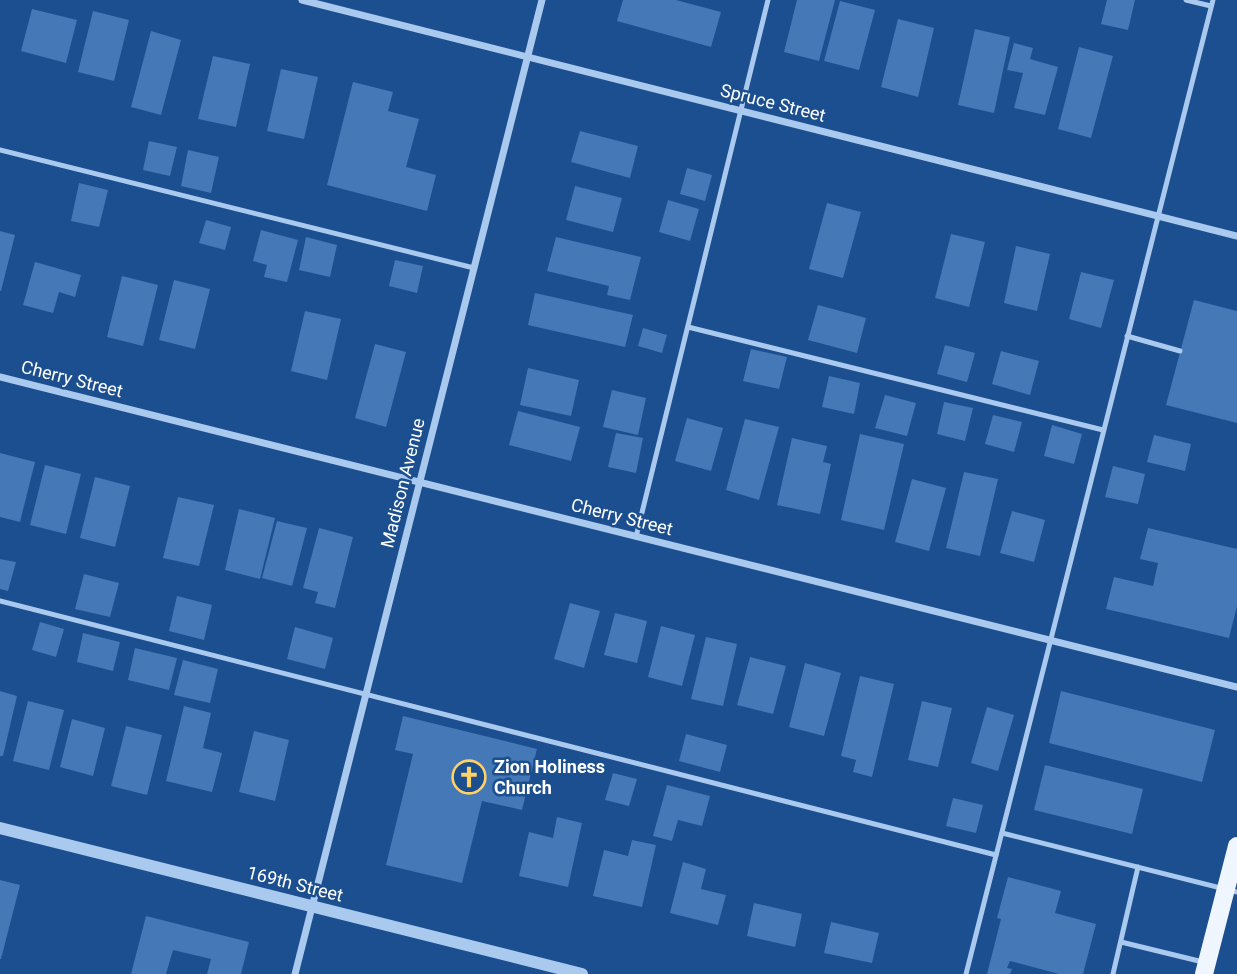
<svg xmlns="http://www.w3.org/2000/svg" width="1237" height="974" viewBox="0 0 1237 974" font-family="Roboto,sans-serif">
  <rect width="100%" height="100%" fill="#1b4f8f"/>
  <g fill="#4478b7">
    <polygon points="623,0 676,0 721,12 711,47 617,21"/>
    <polygon points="797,0 835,0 819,61 784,52"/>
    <polygon points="1107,0 1135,0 1128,30 1101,24"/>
    <polygon points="840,1 875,10 859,70 824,61"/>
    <polygon points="32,9 77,20 66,63 21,51"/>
    <polygon points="93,11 129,20 114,81 78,72"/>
    <polygon points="898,19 934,28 918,97 881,87"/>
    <polygon points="975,29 1010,37 994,113 958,105"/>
    <polygon points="151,31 181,40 161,115 131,107"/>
    <polygon points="1014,43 1033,48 1030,59 1058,67 1045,115 1014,108 1023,73 1007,70"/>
    <polygon points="1079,47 1113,56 1091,138 1058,129"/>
    <polygon points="213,56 250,64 236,127 198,119"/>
    <polygon points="281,69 318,77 304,139 267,131"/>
    <polygon points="353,82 393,92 388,111 419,119 406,167 436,175 427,211 327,185"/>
    <polygon points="580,131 638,146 630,178 571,162"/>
    <polygon points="149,141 177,147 170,176 143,170"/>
    <polygon points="188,150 219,157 211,193 181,186"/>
    <polygon points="687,168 712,175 705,201 680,194"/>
    <polygon points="79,183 108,190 99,227 71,221"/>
    <polygon points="575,186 622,198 613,232 566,220"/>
    <polygon points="668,200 699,209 690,241 659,232"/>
    <polygon points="827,203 861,212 843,278 809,269"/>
    <polygon points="206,220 231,227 225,250 199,243"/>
    <polygon points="261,230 298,240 287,282 264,277 267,265 253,261"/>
    <polygon points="0,231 15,235 1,291 0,291"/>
    <polygon points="951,234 985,242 969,307 935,298"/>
    <polygon points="306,237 337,245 330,277 299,270"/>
    <polygon points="556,237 641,257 630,300 607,295 609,286 547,271"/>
    <polygon points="1016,246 1050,254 1037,311 1004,303"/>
    <polygon points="395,260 423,266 417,293 389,286"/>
    <polygon points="35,262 81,275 75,297 59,292 53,313 23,305"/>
    <polygon points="1081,272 1114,280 1101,328 1069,319"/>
    <polygon points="122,276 158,285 143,346 107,337"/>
    <polygon points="174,280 210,289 195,349 159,340"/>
    <polygon points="535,293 633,315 625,347 528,325"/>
    <polygon points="1194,300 1237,311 1237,423 1166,405"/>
    <polygon points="818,305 866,318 857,353 808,340"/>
    <polygon points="305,311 341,319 327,380 291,371"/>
    <polygon points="643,328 667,335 662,353 638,346"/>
    <polygon points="375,344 406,352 386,427 355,418"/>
    <polygon points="945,345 975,353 967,382 937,374"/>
    <polygon points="751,349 787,357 779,389 743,381"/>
    <polygon points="1001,351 1039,361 1030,395 992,384"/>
    <polygon points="528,368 579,380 571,416 520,405"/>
    <polygon points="829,376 860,383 854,414 822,407"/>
    <polygon points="612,390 646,398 638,435 603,427"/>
    <polygon points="885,395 916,403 907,436 875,428"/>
    <polygon points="944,402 973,408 965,441 937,434"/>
    <polygon points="518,411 580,427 571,461 509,445"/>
    <polygon points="993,415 1022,422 1014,452 985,444"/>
    <polygon points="687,418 723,428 711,471 675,461"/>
    <polygon points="745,419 779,427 759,500 726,490"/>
    <polygon points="1052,425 1082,434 1074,464 1044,456"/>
    <polygon points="616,433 643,438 636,473 608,467"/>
    <polygon points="860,434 904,444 884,530 841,520"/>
    <polygon points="1154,435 1191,444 1185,471 1147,462"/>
    <polygon points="792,438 827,446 823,462 831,464 820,514 777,505"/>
    <polygon points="0,453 35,462 20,522 0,517"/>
    <polygon points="45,465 81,474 66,534 30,525"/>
    <polygon points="1113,466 1145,474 1138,504 1105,497"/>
    <polygon points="964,472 998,479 980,556 946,548"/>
    <polygon points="95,477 130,486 115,547 80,538"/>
    <polygon points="912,479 946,488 929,551 895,542"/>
    <polygon points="178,497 214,505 199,566 163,558"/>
    <polygon points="239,509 275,518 260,579 225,570"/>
    <polygon points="1012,511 1045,520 1034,562 1000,553"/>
    <polygon points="277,521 307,528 292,586 262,578"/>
    <polygon points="319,528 353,537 335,608 315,603 318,592 303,588"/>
    <polygon points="1148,528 1237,549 1237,606 1229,638 1106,609 1114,577 1153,586 1158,563 1140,559"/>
    <polygon points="0,559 16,562 8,591 0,589"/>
    <polygon points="84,574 119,583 110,617 75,609"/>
    <polygon points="177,596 212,605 204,640 169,631"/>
    <polygon points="570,603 600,611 584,668 554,659"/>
    <polygon points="615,613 647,621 637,663 604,655"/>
    <polygon points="40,622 64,629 56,657 32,650"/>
    <polygon points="661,626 695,635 682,686 648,677"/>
    <polygon points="295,627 333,638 325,669 287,659"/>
    <polygon points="83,633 120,642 113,671 77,662"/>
    <polygon points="706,637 737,644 723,706 691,699"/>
    <polygon points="135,648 177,658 169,690 128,680"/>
    <polygon points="750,657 786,666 773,714 737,705"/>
    <polygon points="183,660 218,669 210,703 174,695"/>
    <polygon points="805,663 841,673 824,736 789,727"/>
    <polygon points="860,676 894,684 872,777 853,772 856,760 841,756"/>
    <polygon points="0,691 17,696 3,756 0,756"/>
    <polygon points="1061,691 1215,730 1202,782 1049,743"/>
    <polygon points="28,701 64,710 49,770 13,761"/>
    <polygon points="922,701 952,708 938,767 908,760"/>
    <polygon points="184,706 211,713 203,748 222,753 212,792 166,781"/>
    <polygon points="987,707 1014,715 998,771 971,763"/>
    <polygon points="403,716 537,749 522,810 482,801 462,883 386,865 413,754 395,750"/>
    <polygon points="72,719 105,728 93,776 60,767"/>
    <polygon points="126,726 162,735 147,795 111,786"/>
    <polygon points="254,731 289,740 275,801 239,792"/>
    <polygon points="686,734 727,745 720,772 679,761"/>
    <polygon points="1045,765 1143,789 1132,834 1034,810"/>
    <polygon points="613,773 637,779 629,806 605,800"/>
    <polygon points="667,785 710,796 702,826 678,820 672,841 653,836"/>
    <polygon points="953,798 983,805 976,833 946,826"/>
    <polygon points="557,817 582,823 568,887 519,876 529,832 553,838"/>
    <polygon points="632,840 656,845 642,907 593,896 604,850 628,856"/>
    <polygon points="683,862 706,869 701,889 726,895 718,925 670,913"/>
    <polygon points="1008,877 1061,891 1055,913 1096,924 1083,974 1059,974 1010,961 1007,968 1012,969 1010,974 987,974 1001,919 997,918"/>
    <polygon points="0,880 20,885 1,959 0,959"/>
    <polygon points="754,903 802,914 795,947 747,936"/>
    <polygon points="146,916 249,942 241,974 207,974 211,959 173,950 166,974 131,974"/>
    <polygon points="831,922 879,933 872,963 824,953"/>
  </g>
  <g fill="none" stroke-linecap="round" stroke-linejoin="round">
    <g stroke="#a9c9ee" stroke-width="5">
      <polyline points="1186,0 1211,6"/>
      <polyline points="0,150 474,268"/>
      <polyline points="688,327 1103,430"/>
      <polyline points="1127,336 1180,351"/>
      <polyline points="636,537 768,0"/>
      <polyline points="0,601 996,855"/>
      <polyline points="1002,833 1237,892"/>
      <polyline points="1121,942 1203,962"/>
      <polyline points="966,974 1213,0"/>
      <polyline points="1113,974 1138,867"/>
    </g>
    <g stroke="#a9c9ee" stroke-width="7">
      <polyline points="302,0 1237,236"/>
      <polyline points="0,377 1237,687"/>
      <polyline points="295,974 542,0"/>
    </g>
    <polyline stroke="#a9c9ee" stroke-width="12" points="0,828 582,974"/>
    <polyline stroke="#f0f6ff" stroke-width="18" points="1204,974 1237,846"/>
  </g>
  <defs>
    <symbol id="church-ring" viewBox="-11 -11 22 22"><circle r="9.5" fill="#1b4f8f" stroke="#ffd166" stroke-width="1.5"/><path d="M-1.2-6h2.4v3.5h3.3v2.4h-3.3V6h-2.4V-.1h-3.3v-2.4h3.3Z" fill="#ffd166"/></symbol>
  </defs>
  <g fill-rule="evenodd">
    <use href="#church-ring" x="450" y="758" width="38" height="38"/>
  </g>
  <g text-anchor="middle" stroke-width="5" stroke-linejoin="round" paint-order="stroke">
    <g font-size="18" fill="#fff" stroke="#1b4f8f">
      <text transform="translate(773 103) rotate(14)" y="6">Spruce Street</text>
      <text transform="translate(72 379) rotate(14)" y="6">Cherry Street</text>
      <text transform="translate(403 483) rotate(-76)" y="6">Madison Avenue</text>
      <text transform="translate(622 517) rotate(14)" y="6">Cherry Street</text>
      <text transform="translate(295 884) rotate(14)" y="6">169th Street</text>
    </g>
    <g font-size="18" font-weight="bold" fill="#fff" stroke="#1b4f8f" text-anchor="start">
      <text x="494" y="773">Zion Holiness<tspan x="494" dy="21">Church</tspan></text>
    </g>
  </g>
</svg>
